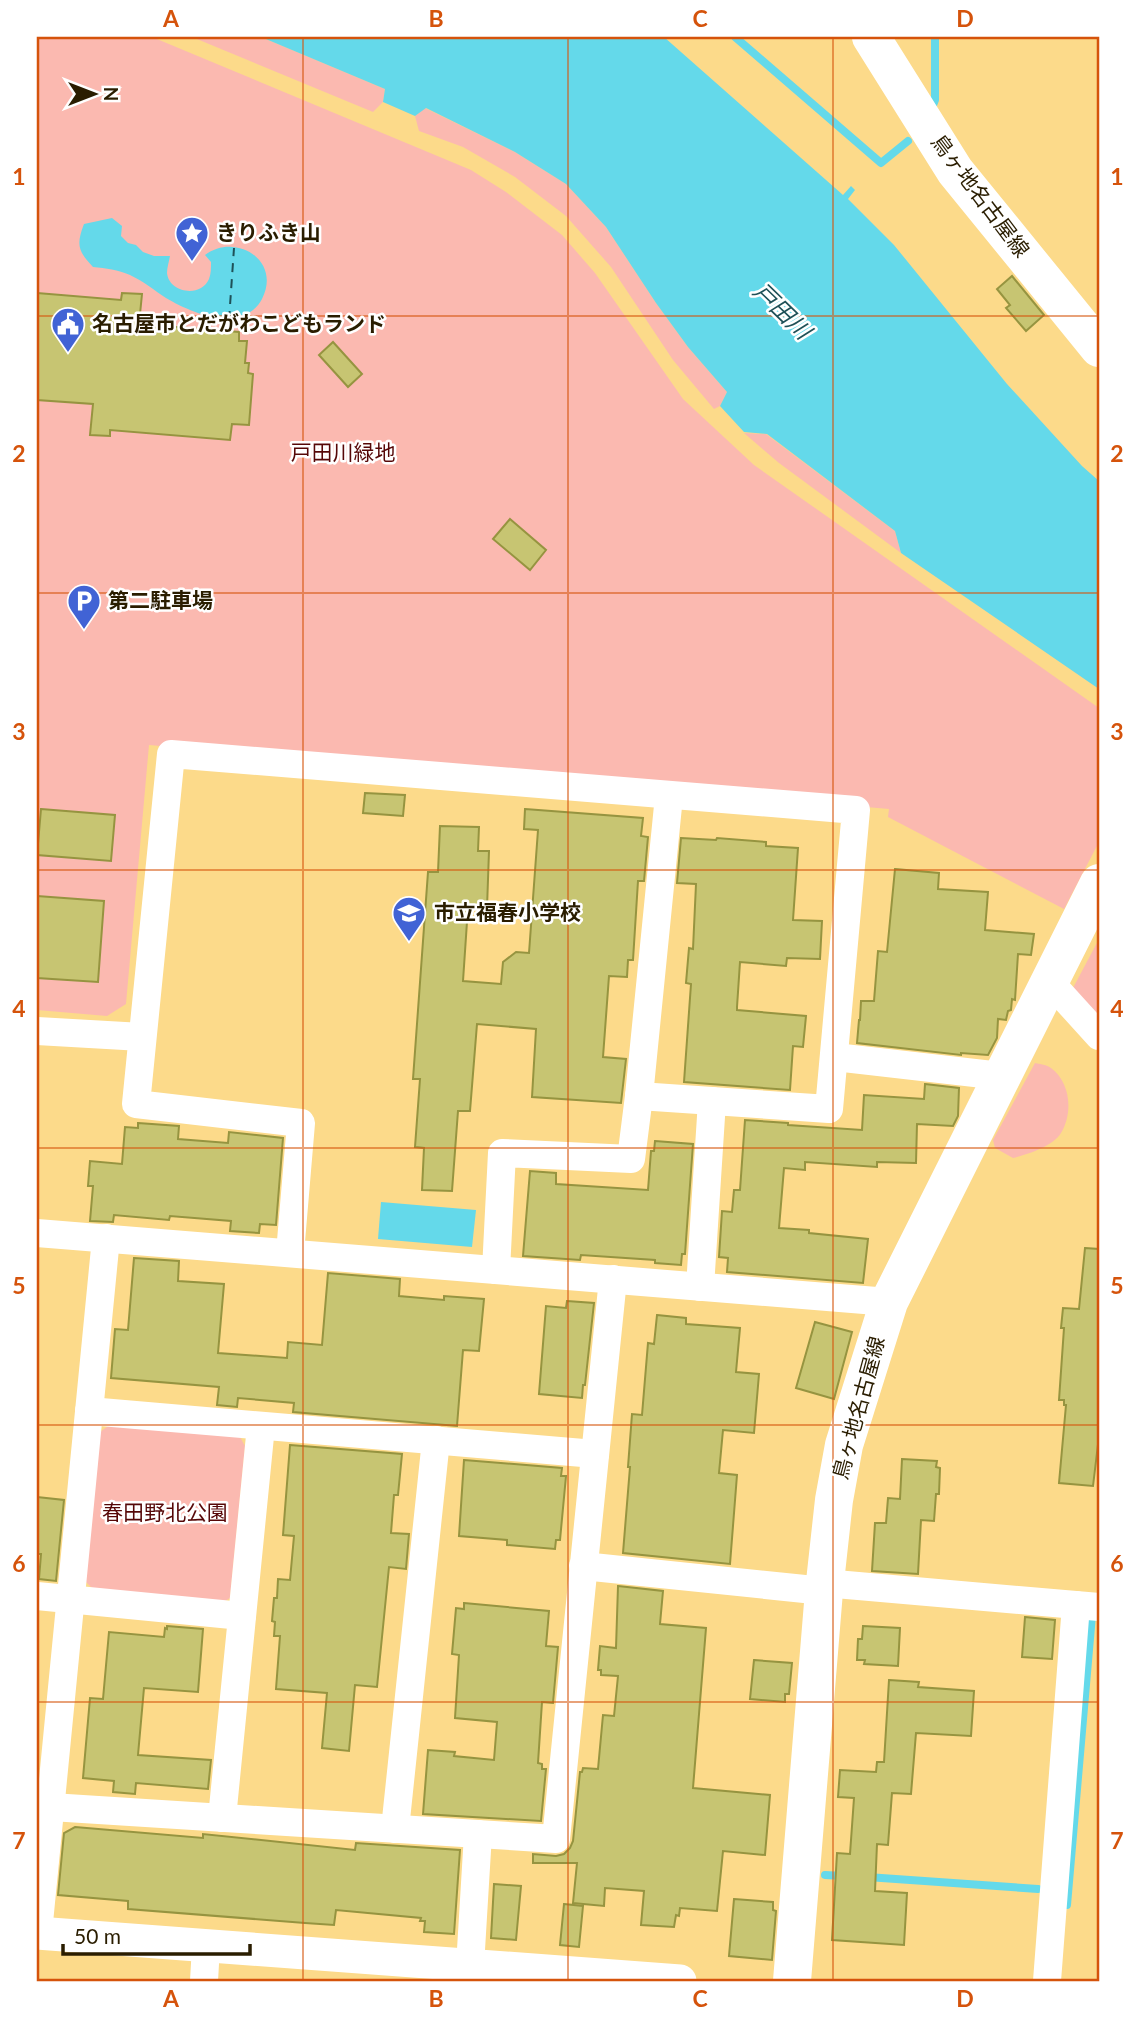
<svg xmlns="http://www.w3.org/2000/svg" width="1136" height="2018" viewBox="0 0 1136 2018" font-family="Lato,'Noto Sans JP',sans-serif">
  <rect width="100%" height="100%" fill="#fcda8a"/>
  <g fill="#fbb9b0">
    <polygon points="37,37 152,37 471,170 506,192 562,235 595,273 683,399 754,465 1099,708 1099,842 1064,909 888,817 889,809 149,745 126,1004 107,1016 37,1010"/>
    <polygon points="192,37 261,37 385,89 383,102 373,112"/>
    <polygon points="425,108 515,152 566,184 606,227 656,303 688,347 727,392 720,406 714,409 673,360 611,267 566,216 515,177 463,147 419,131 415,116"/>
    <polygon points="744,433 766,434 895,531 901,553 779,463"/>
    <polygon points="1099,939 1099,1016 1073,988"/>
    <path d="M1035,1063C1040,1064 1047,1065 1051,1068C1071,1083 1073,1113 1061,1133C1052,1147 1028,1154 1013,1158L995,1148L993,1140Z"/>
    <polygon points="111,1424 240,1437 245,1446 230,1598 220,1604 95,1591 84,1580 100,1432"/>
  </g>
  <g fill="#64d9ea">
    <polygon points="261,37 664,37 843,195 851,186 855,190 848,199 894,245 1007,384 1082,466 1099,481 1099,689 901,553 895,531 767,434 744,432 720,406 727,392 688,347 656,303 606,227 566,184 515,152 426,108 415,116 383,102 385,89"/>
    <path d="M112,218L122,226L121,236L128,243L136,245L143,252L154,256H170C169,262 167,267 167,273C169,293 201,298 209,279C211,274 211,268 211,262L205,255C235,232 282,260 262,299C243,334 193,314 166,298C154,290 143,281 130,275C118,270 106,268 93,267C78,251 76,245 84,224Z"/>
    <polygon points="381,1202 476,1210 472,1247 378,1239"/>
  </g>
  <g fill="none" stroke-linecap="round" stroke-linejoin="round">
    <g stroke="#64d9ea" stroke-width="8">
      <polyline points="735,37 881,163 908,141"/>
      <polyline points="931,110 935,100 935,37"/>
      <polyline points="825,1875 843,1876"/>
      <polyline points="867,1877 1038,1889"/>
      <polyline points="1067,1905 1092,1615"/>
    </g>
    <polyline stroke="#1e5158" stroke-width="2" stroke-dasharray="9 7" stroke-linecap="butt" points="229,320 234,248"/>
  </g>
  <g fill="#c7c572" stroke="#969440" stroke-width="2">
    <polygon points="1012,276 1044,315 1026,331 1006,308 1010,305 997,289"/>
    <polygon points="37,293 121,300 122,293 142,294 139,324 239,332 239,341 247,341 245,363 249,363 248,373 253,374 249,425 232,424 230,440 110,430 110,436 90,435 93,404 37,400"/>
    <polygon points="333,342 362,374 348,387 319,355"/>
    <polygon points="510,519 546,550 530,570 493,539"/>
    <polygon points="365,793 405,795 403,816 363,813"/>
    <polygon points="41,809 115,815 111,861 37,855"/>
    <polygon points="525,809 643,818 641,836 648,837 644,881 638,881 633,960 628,960 627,977 609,976 603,1057 626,1059 621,1103 532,1097 536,1029 477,1024 470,1111 458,1111 452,1191 422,1190 424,1148 415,1147 420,1079 413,1079 428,872 438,872 440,826 479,827 478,851 489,851 487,908 468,907 463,981 501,984 503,962 516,952 529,953 538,830 524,829"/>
    <polygon points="681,838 716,840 717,838 766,842 766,846 798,848 793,920 822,921 820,959 787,958 786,966 740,962 737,1007 737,1010 806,1016 803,1047 793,1046 790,1090 684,1082 691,984 686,983 689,948 693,949 696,884 677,883"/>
    <polygon points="895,869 939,873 938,889 988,892 985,930 1034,934 1031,955 1018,954 1015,1000 1012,999 1011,1010 1008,1011 1006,1020 998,1019 997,1038 988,1055 961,1053 961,1055 857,1043 859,1020 860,1020 861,1001 874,1001 878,951 887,952"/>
    <polygon points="37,896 104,901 98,982 37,978"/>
    <polygon points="925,1084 959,1088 958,1116 953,1126 917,1124 916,1163 877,1162 877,1167 805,1162 805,1170 784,1168 779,1228 809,1230 809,1233 868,1239 863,1283 727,1272 728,1258 719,1257 722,1211 732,1212 734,1190 740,1190 745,1120 788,1123 788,1125 862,1130 864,1095 924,1099"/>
    <polygon points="138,1123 179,1126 178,1139 228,1143 229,1132 283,1138 276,1225 260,1224 259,1233 230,1231 231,1221 170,1216 169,1220 114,1215 113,1222 90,1221 93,1186 88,1186 90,1161 122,1164 125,1127 138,1128"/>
    <polygon points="655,1141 693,1144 685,1254 682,1254 681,1265 655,1263 655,1260 581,1255 580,1260 523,1256 530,1171 556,1173 556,1184 648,1190 651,1151 654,1151"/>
    <polygon points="1085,1248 1099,1249 1099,1436 1093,1486 1059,1483 1066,1405 1064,1405 1064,1400 1059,1400 1064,1328 1061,1328 1063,1308 1079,1309"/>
    <polygon points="134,1258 179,1261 178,1281 224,1284 218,1353 287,1358 288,1342 322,1345 328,1273 400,1279 399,1296 444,1300 444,1296 484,1299 479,1351 463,1350 457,1426 293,1412 294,1403 238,1398 237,1407 217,1405 219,1387 111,1378 115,1329 128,1330"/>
    <polygon points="567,1301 594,1303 585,1385 583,1385 582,1398 539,1394 546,1306 566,1308"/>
    <polygon points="657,1315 686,1318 686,1324 740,1328 736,1372 759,1374 754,1433 723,1430 719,1473 737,1475 730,1564 623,1553 630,1467 628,1467 632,1414 642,1415 648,1343 654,1344"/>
    <polygon points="815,1322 852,1332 834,1399 796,1388"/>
    <polygon points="290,1445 402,1454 398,1495 394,1495 391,1533 409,1534 406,1569 389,1567 377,1687 355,1685 349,1751 322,1748 327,1693 276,1689 280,1636 274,1636 275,1622 272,1621 274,1598 277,1598 278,1579 290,1580 294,1536 283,1535"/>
    <polygon points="902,1459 937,1461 936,1467 940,1468 939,1494 936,1494 934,1521 921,1520 918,1574 872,1571 875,1523 886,1523 888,1498 900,1499"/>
    <polygon points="464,1460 562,1468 561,1476 566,1476 560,1540 556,1540 555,1549 507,1545 507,1540 459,1536"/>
    <polygon points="37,1497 64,1500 56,1581 39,1579 41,1554 37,1554"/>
    <polygon points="618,1586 663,1591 660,1624 706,1628 693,1788 770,1795 765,1855 723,1851 717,1911 680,1908 679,1916 676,1915 674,1927 641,1925 644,1891 605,1888 604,1906 573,1903 577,1863 533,1863 533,1854 556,1856 564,1854 570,1848 573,1841 580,1772 582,1772 583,1768 598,1769 603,1715 614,1716 618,1676 601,1675 601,1670 598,1670 600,1646 616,1648"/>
    <polygon points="464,1603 549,1611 546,1646 558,1647 553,1703 542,1702 538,1763 542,1764 542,1769 546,1769 541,1821 423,1814 428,1750 455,1752 454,1756 494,1760 497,1722 455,1718 459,1655 452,1654 456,1608 464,1609"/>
    <polygon points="1025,1617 1055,1620 1052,1659 1022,1657"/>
    <polygon points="167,1626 203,1629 198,1692 144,1688 138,1755 211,1760 208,1789 136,1783 135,1794 113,1792 114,1781 83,1778 90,1698 103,1699 109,1632 164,1637 165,1628 167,1629"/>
    <polygon points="863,1626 900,1628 898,1666 864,1664 865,1660 857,1660 858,1639 862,1639"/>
    <polygon points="754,1660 792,1663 789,1694 785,1694 785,1702 750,1699"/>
    <polygon points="889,1680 919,1682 918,1687 974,1691 971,1736 916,1733 911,1794 892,1793 888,1845 877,1844 875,1891 907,1893 904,1945 832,1940 837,1853 850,1854 854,1798 838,1797 840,1770 876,1772 877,1762 884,1762"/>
    <polygon points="75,1827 203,1838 203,1834 355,1850 356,1843 460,1850 454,1934 424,1932 425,1921 420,1921 421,1918 336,1910 334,1925 305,1923 128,1909 128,1901 58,1895 64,1833"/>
    <polygon points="494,1884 521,1886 516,1940 491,1938"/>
    <polygon points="734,1899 773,1902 773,1910 776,1911 772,1960 729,1956"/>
    <polygon points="564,1904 583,1906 579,1947 560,1945"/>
  </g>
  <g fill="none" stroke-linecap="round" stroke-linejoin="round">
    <g stroke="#fff" stroke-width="28">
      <polyline points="1049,981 1099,1036"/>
      <polyline points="37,1031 142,1037"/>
      <polyline points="835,1057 1001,1076"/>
      <polyline points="37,1233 889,1302"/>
      <polyline points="290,1253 301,1123 136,1104 171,754 856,810 829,1109 639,1096"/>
      <polyline points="496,1270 502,1153 631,1159 639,1096 669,796"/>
      <polyline points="700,1287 712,1101"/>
      <polyline points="89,1411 595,1454"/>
      <polyline points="583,1566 824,1591"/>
      <polyline points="824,1583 1099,1607"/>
      <polyline points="37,1596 242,1616"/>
      <polyline points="51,1807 556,1839 613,1279"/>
      <polyline points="222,1818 261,1426"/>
      <polyline points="395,1829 436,1440"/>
      <polyline points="38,1933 106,1238"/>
      <polyline points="470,1966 478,1834"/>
      <polyline points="204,1981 206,1946"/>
      <polyline points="1047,1981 1076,1605"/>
    </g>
    <polyline stroke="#fff" stroke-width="33" points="37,1933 680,1981"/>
    <g stroke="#fff" stroke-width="38">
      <polyline points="871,37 955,171 1099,348"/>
      <polyline points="792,1981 824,1591 834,1500 844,1445 889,1302 1099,883"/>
    </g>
  </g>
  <path fill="none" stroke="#d5530b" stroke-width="2" stroke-opacity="0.55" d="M303,37V1981M568,37V1981M833,37V1981M37,316H1099M37,593H1099M37,870H1099M37,1148H1099M37,1425H1099M37,1702H1099"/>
  <defs>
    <symbol id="sight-pin" viewBox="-11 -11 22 30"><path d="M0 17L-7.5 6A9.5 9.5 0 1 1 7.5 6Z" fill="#4163d5" stroke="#fff"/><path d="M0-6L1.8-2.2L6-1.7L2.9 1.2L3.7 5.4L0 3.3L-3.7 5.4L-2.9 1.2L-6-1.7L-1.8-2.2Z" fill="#fff"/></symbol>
    <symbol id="civic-pin" viewBox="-11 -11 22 30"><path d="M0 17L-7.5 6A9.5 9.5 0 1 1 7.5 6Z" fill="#4163d5" stroke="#fff"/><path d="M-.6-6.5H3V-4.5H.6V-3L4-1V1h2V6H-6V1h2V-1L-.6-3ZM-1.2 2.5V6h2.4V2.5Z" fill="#fff"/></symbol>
    <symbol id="parking-pin" viewBox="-11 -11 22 30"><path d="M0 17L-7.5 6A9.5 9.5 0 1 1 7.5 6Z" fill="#4163d5" stroke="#fff"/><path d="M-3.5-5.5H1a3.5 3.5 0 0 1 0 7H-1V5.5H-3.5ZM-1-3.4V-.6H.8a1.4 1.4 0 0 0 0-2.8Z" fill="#fff"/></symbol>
    <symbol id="school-pin" viewBox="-11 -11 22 30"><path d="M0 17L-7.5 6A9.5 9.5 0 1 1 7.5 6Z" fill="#4163d5" stroke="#fff"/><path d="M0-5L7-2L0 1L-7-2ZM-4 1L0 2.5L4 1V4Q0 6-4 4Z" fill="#fff"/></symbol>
  </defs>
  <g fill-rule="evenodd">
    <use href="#sight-pin" x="173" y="214" width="38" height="52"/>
    <use href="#civic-pin" x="49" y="305" width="38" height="52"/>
    <use href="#parking-pin" x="65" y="582" width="38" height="52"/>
    <use href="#school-pin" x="390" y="894" width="38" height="52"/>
  </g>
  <g text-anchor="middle" stroke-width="5" stroke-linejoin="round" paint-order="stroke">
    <g font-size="21" fill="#2a1d00" stroke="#fff">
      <text transform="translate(980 196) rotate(53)" y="7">鳥ヶ地名古屋線</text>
      <text transform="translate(859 1408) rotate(-75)" y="7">鳥ヶ地名古屋線</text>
    </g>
    <g font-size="21" font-weight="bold" fill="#2a1d00" stroke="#fff" text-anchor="start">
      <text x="216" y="240">きりふき山</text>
      <text x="92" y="331">名古屋市とだがわこどもランド</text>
      <text x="108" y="608">第二駐車場</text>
      <text x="434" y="920">市立福春小学校</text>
    </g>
    <g font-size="21" fill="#560707" stroke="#fff">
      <text x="343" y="460">戸田川緑地</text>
      <text x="165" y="1520">春田野北公園</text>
    </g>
    <g font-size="23" font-style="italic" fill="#1e5158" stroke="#fff">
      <text transform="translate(782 311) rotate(44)" y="8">戸田川</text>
    </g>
  </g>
  <rect width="1136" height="2018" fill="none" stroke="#ffffff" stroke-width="77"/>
  <g transform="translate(94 94) rotate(90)" stroke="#ffffff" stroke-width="5" paint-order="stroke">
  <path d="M0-5L12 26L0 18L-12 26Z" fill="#2a1d00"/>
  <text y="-10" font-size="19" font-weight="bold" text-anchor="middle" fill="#2a1d00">N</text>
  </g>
  <path d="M63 1944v10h187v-10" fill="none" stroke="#2a1d00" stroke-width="3.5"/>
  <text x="74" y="1944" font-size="21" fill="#2a1d00" stroke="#ffffff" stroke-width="5" paint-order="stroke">50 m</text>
  <rect x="38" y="38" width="1060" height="1942" fill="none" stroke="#d5530b" stroke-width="2.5"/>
  <g font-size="23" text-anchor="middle" font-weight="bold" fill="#d5530b">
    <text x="171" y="27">A</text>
    <text x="436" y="27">B</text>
    <text x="700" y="27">C</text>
    <text x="965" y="27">D</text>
    <text x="19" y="185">1</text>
    <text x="1117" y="185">1</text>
    <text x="19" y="462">2</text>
    <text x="1117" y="462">2</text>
    <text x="19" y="740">3</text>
    <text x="1117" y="740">3</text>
    <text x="19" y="1017">4</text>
    <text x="1117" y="1017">4</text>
    <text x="19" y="1294">5</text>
    <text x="1117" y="1294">5</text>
    <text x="19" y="1572">6</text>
    <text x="1117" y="1572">6</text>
    <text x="19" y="1849">7</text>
    <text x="1117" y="1849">7</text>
    <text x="171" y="2007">A</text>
    <text x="436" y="2007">B</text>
    <text x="700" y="2007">C</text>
    <text x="965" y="2007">D</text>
  </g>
</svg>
